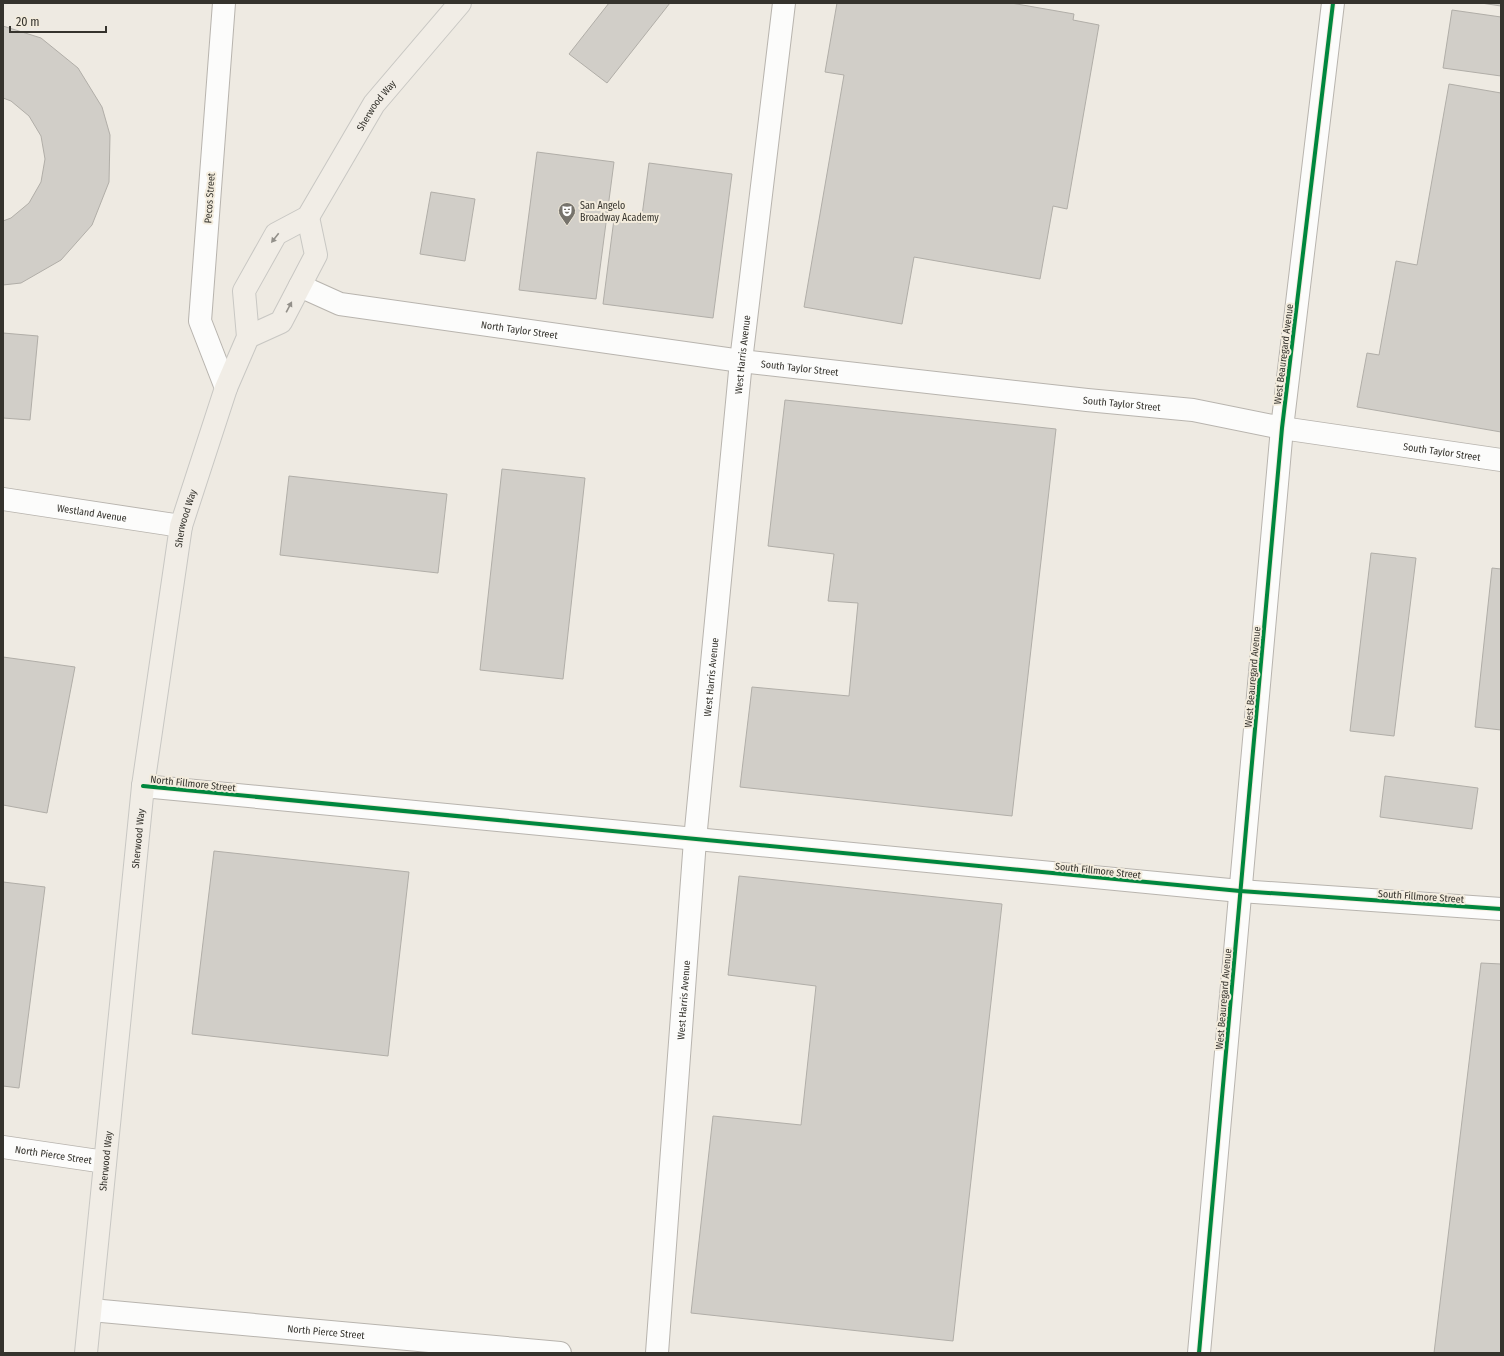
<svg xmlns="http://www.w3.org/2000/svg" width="1504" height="1356" viewBox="0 0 1504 1356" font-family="'Fira Sans Condensed',sans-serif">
  <rect width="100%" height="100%" fill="#eeeae2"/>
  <g fill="#d1cec8" stroke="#b1aea8">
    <polygon points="609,3 670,3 607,83 569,54"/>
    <polygon points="837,3 1011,3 1074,14 1073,20 1099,25 1067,209 1053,206 1040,279 914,257 902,324 804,307 844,75 825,72"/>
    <polygon points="1481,3 1501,3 1501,6"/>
    <polygon points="1452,10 1501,17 1501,76 1443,68"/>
    <polygon points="3,26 41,38 78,68 102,107 110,135 109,182 92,225 61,260 21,283 3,285 3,221 11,218 29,203 41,182 45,159 41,136 29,116 11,101 3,98"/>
    <polygon points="1449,84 1501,93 1501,432 1357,407 1367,353 1379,355 1396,261 1417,265"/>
    <polygon points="537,152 614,162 596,299 519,290"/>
    <polygon points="649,163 732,174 713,318 603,304 614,219 641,223"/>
    <polygon points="431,192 475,199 465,261 420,254"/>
    <polygon points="3,333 38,336 30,420 3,418"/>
    <polygon points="785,400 1056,429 1012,816 740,787 752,687 849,696 858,603 828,601 834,554 768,546"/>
    <polygon points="502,469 585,478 563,679 480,670"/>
    <polygon points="289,476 447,494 438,573 280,555"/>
    <polygon points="1371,553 1416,558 1394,736 1350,731"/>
    <polygon points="1492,568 1501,569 1501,730 1475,727"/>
    <polygon points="3,657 75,667 47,813 3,805"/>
    <polygon points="1385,776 1478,788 1472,829 1380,817"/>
    <polygon points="214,851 409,872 388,1056 192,1034"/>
    <polygon points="739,876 1002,904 953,1341 691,1313 713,1116 801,1125 816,986 728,975"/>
    <polygon points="3,882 45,887 19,1088 3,1086"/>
    <polygon points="1481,963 1501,964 1501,1353 1434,1353"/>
  </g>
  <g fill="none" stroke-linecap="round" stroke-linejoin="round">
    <defs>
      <g id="minor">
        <polyline points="224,3 200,321 226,388"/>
        <path id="s1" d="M300,286L340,304L741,361L1087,400L1193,410L1282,428L1501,460"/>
        <path id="s2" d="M3,499L181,526"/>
        <polyline points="143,786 1240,891 1501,909"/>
        <path id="s3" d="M3,1147L105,1162"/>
        <path id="s4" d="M91,1310L560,1353"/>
        <path id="s5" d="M657,1353L695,840L741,361L784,3"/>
        <polyline points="1199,1353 1282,428 1333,3"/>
      </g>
      <g id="major">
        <polyline points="248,337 281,322 316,255 308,217"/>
        <path id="s6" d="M86,1353L143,786L181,526L226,388L248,337L244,291L276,234L308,217L374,104L460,3"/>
      </g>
    </defs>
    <use href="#minor" stroke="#b8b4ae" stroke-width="24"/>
    <use href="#major" stroke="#c8c7c3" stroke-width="24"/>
    <use href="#minor" stroke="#fcfcfb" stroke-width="22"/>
    <use href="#major" stroke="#f1ede6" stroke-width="22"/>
    <defs>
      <g id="cycleway">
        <polyline points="143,786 1240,891 1501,909"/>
        <polyline points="1199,1353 1282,428 1333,3"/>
      </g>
    </defs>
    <use href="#cycleway" stroke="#f3ecdd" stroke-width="6"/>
    <use href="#cycleway" stroke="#00873e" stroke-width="4"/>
  </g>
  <defs><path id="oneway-solid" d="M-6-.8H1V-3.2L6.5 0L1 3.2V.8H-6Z"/></defs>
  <g fill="#93908a">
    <use href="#oneway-solid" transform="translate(275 238) rotate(128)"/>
    <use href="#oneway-solid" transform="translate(289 307) rotate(-62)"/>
  </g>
  <defs>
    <symbol id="theatre-pin" viewBox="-11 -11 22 30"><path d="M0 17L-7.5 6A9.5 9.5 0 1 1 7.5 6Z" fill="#76736c" stroke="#f3ecdd"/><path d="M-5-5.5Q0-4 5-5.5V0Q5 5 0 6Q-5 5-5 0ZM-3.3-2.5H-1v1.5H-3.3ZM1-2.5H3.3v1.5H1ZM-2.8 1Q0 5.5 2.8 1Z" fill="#fff"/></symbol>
  </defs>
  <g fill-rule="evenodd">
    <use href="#theatre-pin" x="557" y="201" width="20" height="27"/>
  </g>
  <g text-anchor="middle" stroke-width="4" stroke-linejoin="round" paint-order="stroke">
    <g font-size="10" fill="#35332d" stroke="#f3ecdd">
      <text dy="4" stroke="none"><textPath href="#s6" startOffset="1312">Sherwood Way</textPath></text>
      <text transform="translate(209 198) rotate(-86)" y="4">Pecos Street</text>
      <text dy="4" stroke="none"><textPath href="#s1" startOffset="225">North Taylor Street</textPath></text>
      <text transform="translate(1283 354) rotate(-83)" y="4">West Beauregard Avenue</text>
      <text dy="4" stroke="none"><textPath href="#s5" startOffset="1002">West Harris Avenue</textPath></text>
      <text dy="4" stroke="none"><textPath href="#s1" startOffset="508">South Taylor Street</textPath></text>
      <text dy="4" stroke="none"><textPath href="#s1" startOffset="832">South Taylor Street</textPath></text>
      <text dy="4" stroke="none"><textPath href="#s1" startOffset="1156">South Taylor Street</textPath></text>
      <text dy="4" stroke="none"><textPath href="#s2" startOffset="90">Westland Avenue</textPath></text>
      <text dy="4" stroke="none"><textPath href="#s6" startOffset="841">Sherwood Way</textPath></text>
      <text dy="4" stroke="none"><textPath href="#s5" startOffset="678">West Harris Avenue</textPath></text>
      <text transform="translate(1252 677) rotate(-85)" y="4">West Beauregard Avenue</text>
      <text transform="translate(193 783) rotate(6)" y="4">North Fillmore Street</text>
      <text dy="4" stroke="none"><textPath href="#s6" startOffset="517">Sherwood Way</textPath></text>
      <text transform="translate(1098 870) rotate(6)" y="4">South Fillmore Street</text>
      <text transform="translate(1421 896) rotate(4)" y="4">South Fillmore Street</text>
      <text transform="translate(1223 999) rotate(-85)" y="4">West Beauregard Avenue</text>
      <text dy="4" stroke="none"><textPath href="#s5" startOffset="354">West Harris Avenue</textPath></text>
      <text dy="4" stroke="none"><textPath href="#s3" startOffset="51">North Pierce Street</textPath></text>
      <text dy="4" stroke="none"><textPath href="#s6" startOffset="193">Sherwood Way</textPath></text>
      <text dy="4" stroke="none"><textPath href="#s4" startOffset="236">North Pierce Street</textPath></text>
    </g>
    <g font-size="10" fill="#35332d" stroke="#f3ecdd" text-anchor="start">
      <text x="580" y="209">San Angelo<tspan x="580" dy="12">Broadway Academy</tspan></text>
    </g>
  </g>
  <rect width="1504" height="1356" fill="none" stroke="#35332d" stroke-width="8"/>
  <path d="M10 26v6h96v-6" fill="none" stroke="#35332d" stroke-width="2"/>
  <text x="16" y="26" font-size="12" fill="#35332d" stroke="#f3ecdd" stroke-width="3" paint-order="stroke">20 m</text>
</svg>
